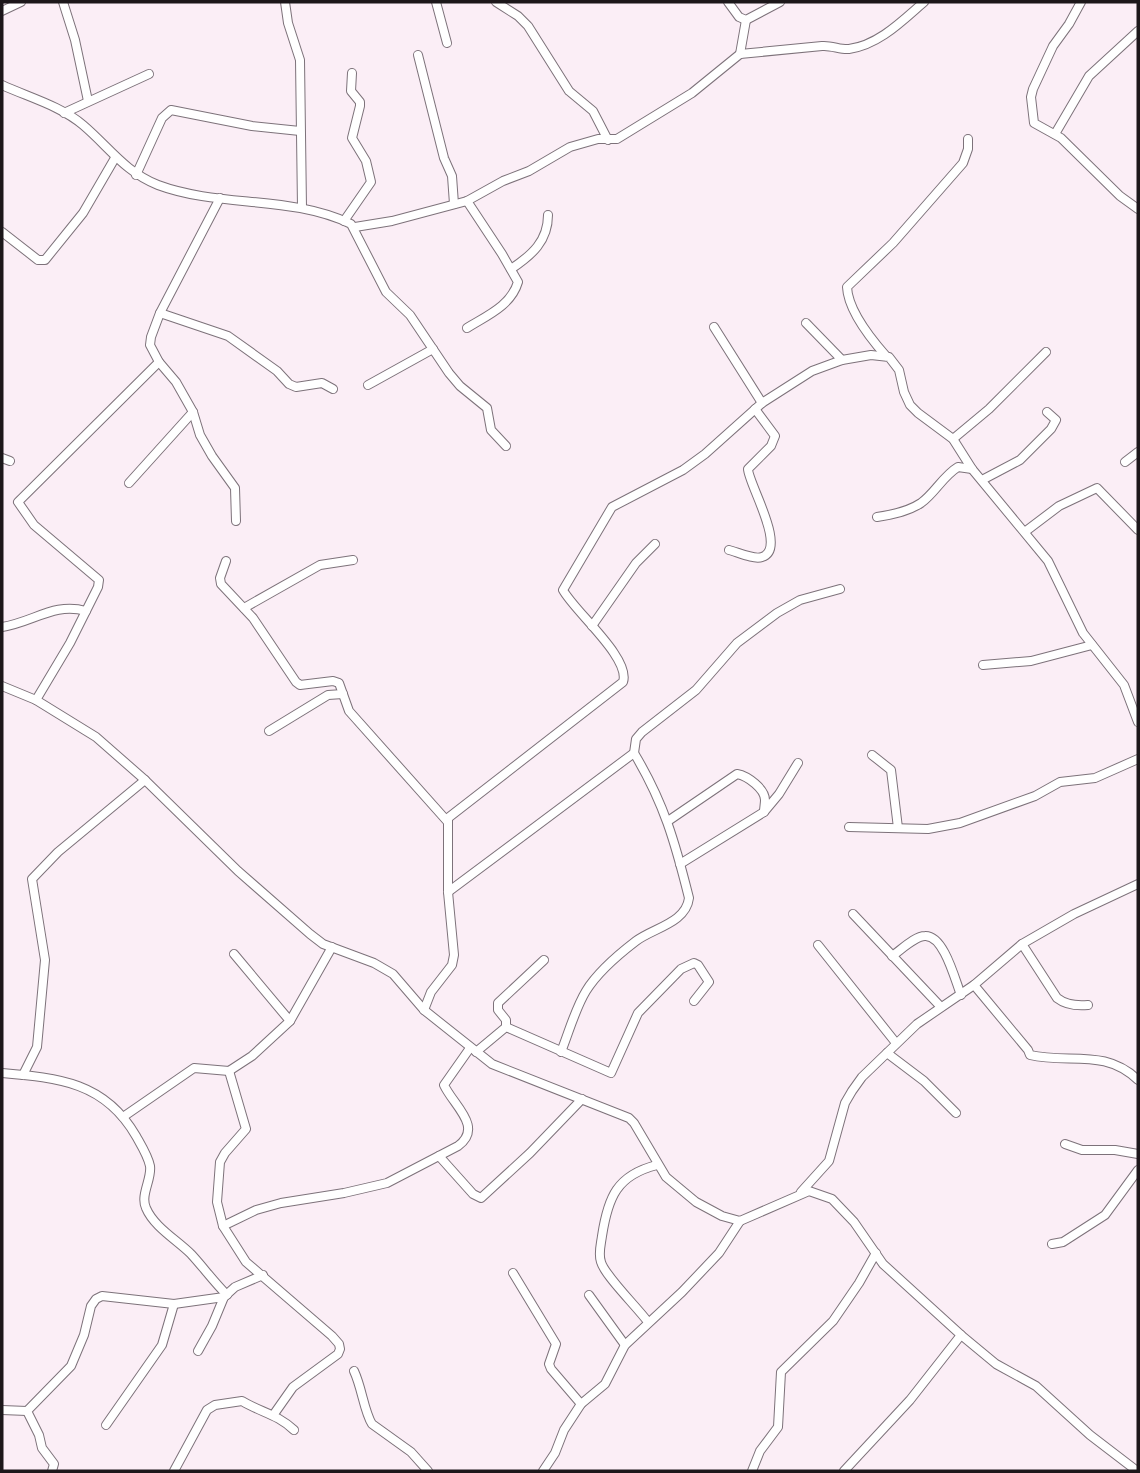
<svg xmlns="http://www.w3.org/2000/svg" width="1140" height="1473" viewBox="0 0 1140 1473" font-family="Quicksand,sans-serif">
  <rect width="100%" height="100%" fill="#fbeef6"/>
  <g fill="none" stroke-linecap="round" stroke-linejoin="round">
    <defs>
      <g id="minor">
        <polyline points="63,2 75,40 88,101"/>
        <polyline points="285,2 288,23 300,60 302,208"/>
        <polyline points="436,2 447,43"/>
        <polyline points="496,2 518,16 528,26 569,91 593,111 608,140"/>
        <polyline points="728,2 739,17 746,20 780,2"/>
        <polyline points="1081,2 1069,24 1053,46 1033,89 1031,97 1034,123 1061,138 1120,196 1138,209"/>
        <polyline points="2,11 21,2"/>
        <polyline points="740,54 746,20"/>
        <polyline points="418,55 444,158 452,176 454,204"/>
        <path d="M2,85C28,97 61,106 83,125C109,147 125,172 158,185C220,208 291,195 351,224L386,292L410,315L449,373L460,386L487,408L491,430L506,446"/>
        <polyline points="64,113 149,74"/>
        <polyline points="1055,134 1089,76 1138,31"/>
        <polyline points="136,175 162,118 171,110 252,126 300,131"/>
        <polyline points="220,198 160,313 151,337 150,345 159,362 176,382 193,412 200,435 212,456 235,488 236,521"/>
        <path d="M467,201L502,254L518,282C511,306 486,316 467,328"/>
        <polyline points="344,221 371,182 366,161 352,138 360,106 360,102 351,91 352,73"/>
        <path d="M355,227L392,221L467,201L503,181L529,171L570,147L598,139H617L692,93L740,54L822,46C831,45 841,50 849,49C879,45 903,20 924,2"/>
        <polyline points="2,232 38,260 45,260 83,213 115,158"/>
        <path d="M511,269C532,255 548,241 548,215"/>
        <polyline points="160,313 228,336 277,371 289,384 296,387 322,383 333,389"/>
        <polyline points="806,323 842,360"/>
        <polyline points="714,327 762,403"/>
        <path d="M886,356C871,339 848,310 847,287L893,243L963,163L968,149V139"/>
        <polyline points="368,385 433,349"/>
        <polyline points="953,439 989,409 1046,352"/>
        <polyline points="2,458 10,461"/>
        <polyline points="1125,462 1138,452"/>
        <polyline points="982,480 1020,460 1051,429 1056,420 1047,412"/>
        <polyline points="129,483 193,412"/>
        <path d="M877,517C891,515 909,511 921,503C935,493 943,476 958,467L972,469"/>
        <polyline points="1026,531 1059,506 1097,488 1138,530"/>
        <path d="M729,550C737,552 754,560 762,557C788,549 748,483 748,469L771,446L775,436L755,409"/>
        <polyline points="226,561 220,578 221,584 253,618 296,682 300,685 333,681 339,683 349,711 447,821"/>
        <polyline points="244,608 320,565 353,560"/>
        <polyline points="592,626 636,563 655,544"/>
        <path d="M2,627C34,622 54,602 86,611"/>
        <polyline points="983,665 1031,661 1092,645"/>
        <polyline points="2,686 36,700 96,737 145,780 238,871 310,934 323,944 374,963 393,974 424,1010 492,1064 629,1118 634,1123 666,1177 696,1202 722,1216 740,1221 809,1191 832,1199 854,1222 883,1264 961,1335 996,1364 1036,1386 1090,1435 1137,1471"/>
        <polyline points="36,700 70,643 98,587 99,580 34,525 18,502 159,362"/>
        <polyline points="269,731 328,695 343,694"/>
        <polyline points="872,755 891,770 898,828"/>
        <path d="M668,821L737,774C748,776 765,789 765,800C765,804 764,808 764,812"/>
        <polyline points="849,827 928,829 960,823 1035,796 1060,782 1095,778 1138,759"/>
        <polyline points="680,864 764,812 779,794 798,763"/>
        <polyline points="448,892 634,753 636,739 642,732 696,690 737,643 777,613 800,600 840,589"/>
        <polyline points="853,914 940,1006"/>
        <path d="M1022,944L1057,998C1066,1005 1077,1006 1088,1005"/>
        <polyline points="818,945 896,1043"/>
        <polyline points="234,954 290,1021"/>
        <path d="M892,956C901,950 915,936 925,936C944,935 955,980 961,995"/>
        <path d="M974,985L1028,1050L1030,1055C1069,1064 1105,1048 1138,1080"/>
        <path d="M424,1010L431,992L452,965L454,955L448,892V818L623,682C631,658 574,611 563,590L612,507L683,470L705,454L762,403L812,371L842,360L871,355L889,357L899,370L904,392L910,405L918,413L953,439L972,469L1048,561L1083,633L1124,685L1138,722"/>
        <polyline points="506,1027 506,1020 498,1010 498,1003 544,960"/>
        <polyline points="476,1052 506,1027 611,1073 638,1013 681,969 694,963 698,965 709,982 694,1001"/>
        <path d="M561,1052C569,1032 575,1009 586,991C597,973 619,954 636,941C653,928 686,923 689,898C675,842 664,803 634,753"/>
        <polyline points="887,1053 924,1081 956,1113"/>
        <polyline points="229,1071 246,1129 225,1153 220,1162 217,1202 223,1226 246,1262 332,1336 339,1344 340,1349 338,1354 293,1387 274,1414"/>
        <path d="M2,1073C59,1078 105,1082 136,1136C141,1145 148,1156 150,1166C152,1179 140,1195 146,1208C154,1227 177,1240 191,1254C203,1267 214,1282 227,1295"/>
        <polyline points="23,1075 37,1047 45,960 32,879 58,852 145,780"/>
        <polyline points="123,1117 194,1068 229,1071 252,1056 290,1021 332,947"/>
        <polyline points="1065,1144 1082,1150 1115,1150 1138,1154"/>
        <polyline points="439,1156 473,1194 481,1198 530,1153 582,1099"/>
        <polyline points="801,1192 829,1161 845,1103 852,1091 862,1077 917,1024 974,985 1022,944 1074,914 1138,884"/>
        <path d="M223,1226L256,1210L281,1203L344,1193L387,1183L458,1146C484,1127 453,1105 444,1085L470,1048"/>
        <polyline points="1052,1244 1063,1242 1105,1215 1138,1170"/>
        <polyline points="513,1273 556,1344 549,1364 551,1369 581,1404"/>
        <polyline points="589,1295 625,1345"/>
        <path d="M648,1322C638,1308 605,1276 601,1262C598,1254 601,1244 602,1236C608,1197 617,1175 657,1165"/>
        <polyline points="198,1351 212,1326 224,1297 235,1287 263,1275"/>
        <path d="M354,1371C362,1388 364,1411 372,1424L411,1452L428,1471"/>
        <polyline points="2,1410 27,1411"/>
        <polyline points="106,1425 162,1345 174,1304"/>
        <polyline points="52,1471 54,1464 42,1448 39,1435 27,1411 71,1366 84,1335 91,1306 96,1299 102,1296 174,1304 224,1297"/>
        <path d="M174,1471L207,1410L215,1405L242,1401C262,1413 277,1414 294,1430"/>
        <polyline points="543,1471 555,1453 564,1430 581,1404 605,1384 625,1345 682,1292 719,1253 740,1221"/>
        <polyline points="752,1471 760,1451 778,1427 781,1372 833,1321 859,1283 876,1253"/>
        <polyline points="844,1471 910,1400 961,1335"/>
      </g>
    </defs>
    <use href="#minor" stroke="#7d727a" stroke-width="10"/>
    <use href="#minor" stroke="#fff" stroke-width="8"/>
  </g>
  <rect width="1140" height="1473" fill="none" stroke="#1c171a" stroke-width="7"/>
</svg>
